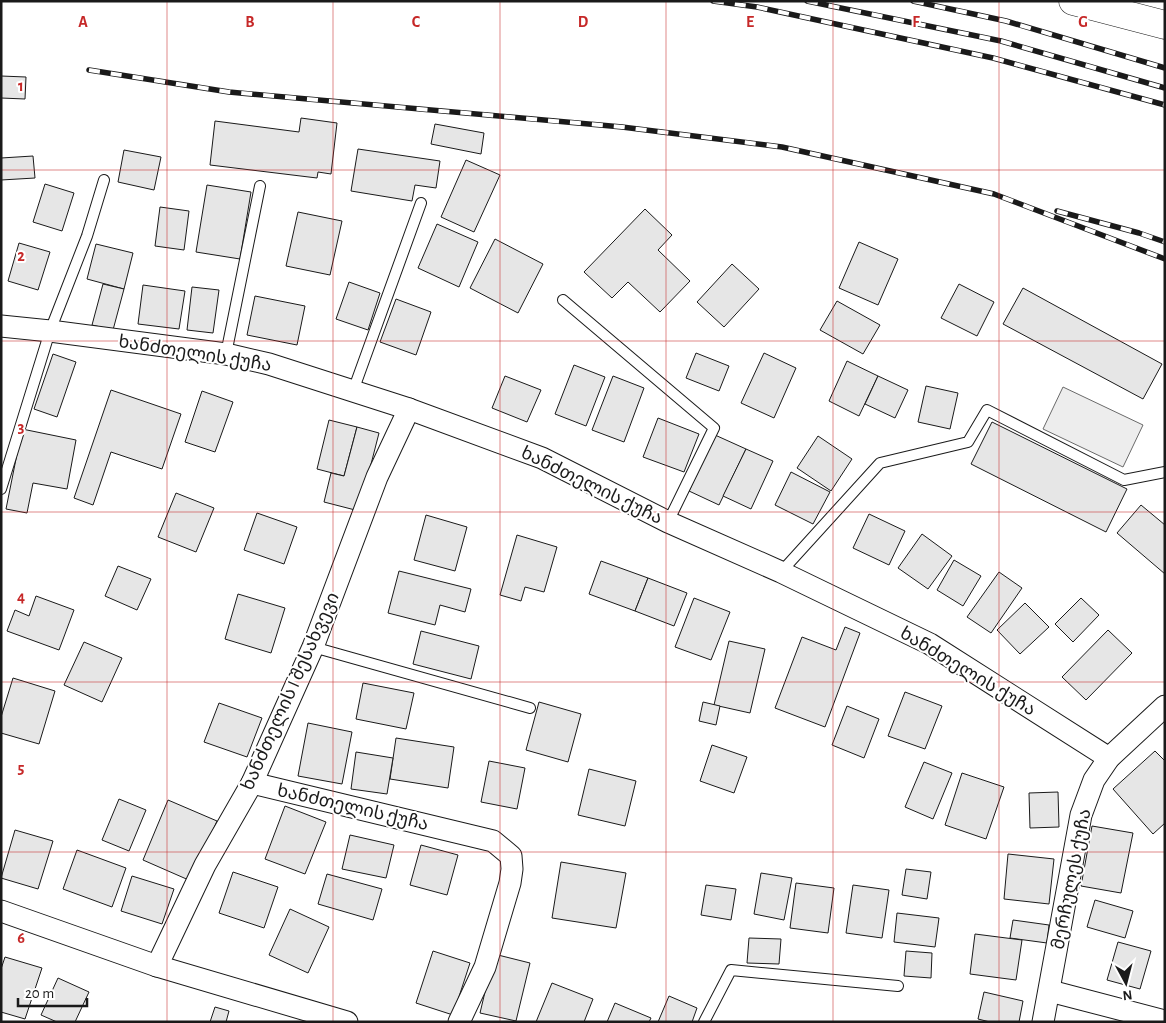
<svg xmlns="http://www.w3.org/2000/svg" width="1166" height="1023" viewBox="0 0 1166 1023" font-family="'Alegreya Sans','Noto Sans Georgian',sans-serif">
  <rect width="100%" height="100%" fill="#fff"/>
  <polygon fill="#ededed" stroke="#6a6a6a" points="1063,387 1143,425 1123,467 1043,429"/>
  <g fill="#e6e6e6" stroke="#1a1a1a">
    <polygon points="1,76 26,77 25,99 1,98"/>
    <polygon points="301,118 337,123 331,174 318,172 317,178 210,165 215,121 299,132"/>
    <polygon points="435,124 484,133 481,154 431,144"/>
    <polygon points="358,149 440,161 436,188 415,185 412,201 351,191"/>
    <polygon points="124,150 161,157 154,190 118,182"/>
    <polygon points="33,156 35,178 1,180 1,158"/>
    <polygon points="466,160 500,175 474,232 441,217"/>
    <polygon points="45,184 74,193 62,231 33,222"/>
    <polygon points="207,185 251,192 240,259 196,252"/>
    <polygon points="160,207 189,211 184,250 155,246"/>
    <polygon points="645,209 672,235 658,250 690,281 660,312 628,282 612,298 584,272"/>
    <polygon points="298,212 342,221 330,275 286,266"/>
    <polygon points="437,224 478,242 459,287 418,268"/>
    <polygon points="495,239 543,264 518,313 470,288"/>
    <polygon points="859,242 898,259 878,305 839,288"/>
    <polygon points="19,243 50,252 38,290 8,281"/>
    <polygon points="96,244 133,253 124,289 87,279"/>
    <polygon points="732,264 759,289 724,327 697,302"/>
    <polygon points="349,282 380,293 368,330 336,319"/>
    <polygon points="103,284 124,289 113,330 92,325"/>
    <polygon points="959,284 994,302 977,336 941,318"/>
    <polygon points="143,285 185,291 179,329 138,324"/>
    <polygon points="192,287 219,290 213,333 187,330"/>
    <polygon points="1023,288 1162,364 1143,399 1003,324"/>
    <polygon points="255,296 305,306 297,345 247,335"/>
    <polygon points="396,299 431,312 416,355 380,342"/>
    <polygon points="837,301 880,325 863,354 820,330"/>
    <polygon points="696,353 729,366 719,391 686,378"/>
    <polygon points="764,353 796,368 774,418 741,403"/>
    <polygon points="53,354 76,362 57,417 34,409"/>
    <polygon points="847,361 878,376 859,416 829,401"/>
    <polygon points="574,365 605,377 586,426 555,414"/>
    <polygon points="505,376 541,390 527,422 492,408"/>
    <polygon points="613,376 644,388 624,442 592,430"/>
    <polygon points="878,376 908,390 895,418 865,404"/>
    <polygon points="926,386 958,393 950,429 918,422"/>
    <polygon points="111,390 181,414 162,469 111,452 93,505 74,498"/>
    <polygon points="202,391 233,402 215,452 185,442"/>
    <polygon points="658,418 699,434 684,472 643,457"/>
    <polygon points="329,420 357,427 344,476 317,469"/>
    <polygon points="992,422 1127,489 1106,532 971,464"/>
    <polygon points="357,427 379,433 359,511 324,502 331,473 344,476"/>
    <polygon points="22,429 76,440 67,489 33,483 27,513 6,509"/>
    <polygon points="715,435 746,449 719,505 689,491"/>
    <polygon points="818,436 852,459 831,491 797,468"/>
    <polygon points="746,449 773,461 751,509 723,496"/>
    <polygon points="791,472 830,492 813,524 775,505"/>
    <polygon points="176,493 214,508 196,552 158,537"/>
    <polygon points="1141,505 1165,525 1165,574 1117,533"/>
    <polygon points="257,513 297,527 284,564 244,550"/>
    <polygon points="869,514 905,531 889,565 853,548"/>
    <polygon points="426,515 467,527 455,571 414,560"/>
    <polygon points="922,534 952,556 928,589 898,568"/>
    <polygon points="517,535 557,547 544,592 525,587 521,601 500,595"/>
    <polygon points="954,560 981,576 963,606 937,590"/>
    <polygon points="601,561 648,578 635,611 589,594"/>
    <polygon points="118,566 151,579 137,610 105,596"/>
    <polygon points="399,571 471,589 465,612 440,605 435,625 388,613"/>
    <polygon points="999,572 1022,588 991,633 967,617"/>
    <polygon points="648,578 687,593 674,626 635,611"/>
    <polygon points="238,594 285,608 271,653 225,639"/>
    <polygon points="36,596 74,610 59,650 7,631 15,610 29,616"/>
    <polygon points="694,598 730,612 711,660 675,647"/>
    <polygon points="1081,598 1099,615 1073,642 1055,624"/>
    <polygon points="1025,603 1049,627 1020,654 997,630"/>
    <polygon points="845,627 860,633 825,727 775,708 802,637 836,650"/>
    <polygon points="1108,630 1132,653 1086,700 1062,677"/>
    <polygon points="421,631 479,646 471,679 413,664"/>
    <polygon points="729,641 765,649 750,713 714,705"/>
    <polygon points="84,642 122,658 102,702 64,685"/>
    <polygon points="13,678 55,691 39,744 1,733 1,717"/>
    <polygon points="363,683 414,693 406,729 356,719"/>
    <polygon points="905,692 942,706 925,749 888,736"/>
    <polygon points="539,702 581,714 568,762 526,750"/>
    <polygon points="703,702 720,706 716,725 699,721"/>
    <polygon points="219,703 262,718 247,757 204,742"/>
    <polygon points="847,706 879,719 864,758 832,745"/>
    <polygon points="308,723 352,732 342,784 298,776"/>
    <polygon points="396,738 454,747 448,788 390,779"/>
    <polygon points="712,745 747,757 734,793 700,781"/>
    <polygon points="1155,751 1165,761 1165,823 1153,834 1113,789"/>
    <polygon points="356,752 393,758 387,794 351,789"/>
    <polygon points="489,761 525,768 517,809 481,802"/>
    <polygon points="924,762 952,773 933,819 905,807"/>
    <polygon points="589,769 636,781 625,826 578,815"/>
    <polygon points="962,773 1004,787 986,839 945,825"/>
    <polygon points="1058,792 1059,827 1030,828 1029,793"/>
    <polygon points="119,799 146,810 129,851 102,840"/>
    <polygon points="168,800 217,821 191,881 143,860"/>
    <polygon points="285,806 326,822 305,874 265,859"/>
    <polygon points="1092,826 1133,833 1121,893 1081,886"/>
    <polygon points="15,830 53,841 38,889 1,878"/>
    <polygon points="350,835 394,845 386,878 342,869"/>
    <polygon points="421,845 458,855 447,895 410,885"/>
    <polygon points="77,850 126,868 112,907 63,889"/>
    <polygon points="1008,854 1054,859 1049,904 1004,899"/>
    <polygon points="561,862 626,873 616,928 552,918"/>
    <polygon points="906,869 931,872 927,899 902,895"/>
    <polygon points="233,872 278,887 264,928 219,913"/>
    <polygon points="761,873 792,878 784,920 754,914"/>
    <polygon points="327,874 382,889 373,920 318,904"/>
    <polygon points="132,876 174,889 162,924 121,911"/>
    <polygon points="796,883 834,888 828,933 790,928"/>
    <polygon points="706,885 736,889 731,920 701,915"/>
    <polygon points="853,885 889,890 882,938 846,933"/>
    <polygon points="1095,900 1133,911 1125,938 1087,927"/>
    <polygon points="290,909 329,927 308,973 269,955"/>
    <polygon points="897,913 939,918 935,947 894,942"/>
    <polygon points="1013,920 1049,925 1047,943 1010,938"/>
    <polygon points="975,934 1022,940 1016,980 970,974"/>
    <polygon points="749,938 781,939 779,964 747,963"/>
    <polygon points="1118,942 1151,951 1140,989 1107,980"/>
    <polygon points="433,951 470,963 453,1015 416,1003"/>
    <polygon points="906,951 932,953 931,978 904,976"/>
    <polygon points="494,954 530,963 516,1021 480,1013"/>
    <polygon points="5,957 42,968 25,1019 1,1012 1,969"/>
    <polygon points="58,978 89,992 75,1022 57,1022 41,1015"/>
    <polygon points="552,983 593,999 584,1022 536,1022"/>
    <polygon points="984,992 1023,1001 1019,1022 990,1022 978,1019"/>
    <polygon points="669,996 697,1008 692,1022 658,1022"/>
    <polygon points="615,1003 651,1018 649,1022 607,1022"/>
    <polygon points="215,1007 229,1011 226,1022 210,1022"/>
  </g>
  <g fill="none" stroke-linecap="round" stroke-linejoin="round">
    <defs>
      <g id="lane">
        <polyline points="563,300 714,428 668,522"/>
        <polyline points="226,354 260,186"/>
        <polyline points="353,391 421,203"/>
        <polyline points="1,489 50,331 87,236 104,180"/>
        <polyline points="781,572 880,463 968,442 987,410 1124,480 1165,472"/>
        <polyline points="313,647 530,708"/>
        <polyline points="704,1022 731,970 898,986"/>
      </g>
      <g id="street">
        <polyline points="1,326 50,331 226,354 269,364 409,409 542,458 668,522 781,572 930,644 1109,758"/>
        <polyline points="252,783 493,841 511,856 512,869 510,883 485,967 459,1022"/>
        <polyline points="1,911 157,966 347,1022"/>
        <polyline points="157,966 205,865 252,783 313,647 377,477 409,409"/>
        <polyline points="1050,991 1165,1021"/>
        <polyline points="1043,1022 1081,815 1094,780 1109,758 1165,706"/>
      </g>
      <polyline id="secondary" points="1073,1 1165,25"/>
    </defs>
    <use href="#lane" stroke="#1a1a1a" stroke-width="12"/>
    <use href="#street" stroke="#1a1a1a" stroke-width="23"/>
    <use href="#secondary" stroke="#1a1a1a" stroke-width="29"/>
    <use href="#lane" stroke="#fff" stroke-width="10"/>
    <use href="#street" stroke="#fff" stroke-width="21"/>
    <use href="#secondary" stroke="#fff" stroke-width="28"/>
    <defs>
      <g id="rail">
        <polyline points="713,1 757,7 993,58 1165,105"/>
        <polyline points="807,1 1001,41 1165,88"/>
        <polyline points="913,1 1006,21 1165,68"/>
        <polyline points="89,70 229,92 622,127 782,147 994,194 1165,259"/>
        <polyline points="1057,211 1139,233 1165,242"/>
      </g>
    </defs>
    <use href="#rail" stroke="#1a1a1a" stroke-width="5.5"/>
    <use href="#rail" stroke="#fff" stroke-width="4" stroke-dasharray="11" stroke-linecap="butt"/>
  </g>
  <path fill="none" stroke="#c62828" stroke-width="1" stroke-opacity="0.55" d="M167,1V1022M333,1V1022M500,1V1022M666,1V1022M833,1V1022M999,1V1022M1,170H1165M1,341H1165M1,512H1165M1,682H1165M1,852H1165"/>
  <g text-anchor="middle" stroke-width="4" stroke-linejoin="round" paint-order="stroke">
    <g font-size="18" fill="#1a1a1a" stroke="#fff">
      <text transform="translate(195 353) rotate(9)" y="6">ხანძთელის ქუჩა</text>
      <text transform="translate(592 485) rotate(26)" y="6">ხანძთელის ქუჩა</text>
      <text transform="translate(968 671) rotate(31)" y="6">ხანძთელის ქუჩა</text>
      <text transform="translate(290 691) rotate(-66)" y="6">ხანძთელის I შესახვევი</text>
      <text transform="translate(353 807) rotate(13)" y="6">ხანძთელის ქუჩა</text>
      <text transform="translate(1071 879) rotate(-79)" y="6">მერჩულეს ქუჩა</text>
    </g>
  </g>
  <g font-size="16" text-anchor="middle" font-weight="bold" fill="#c62828" stroke="#fff" stroke-width="4" stroke-linejoin="round" paint-order="stroke">
    <text x="83" y="27">A</text>
    <text x="250" y="27">B</text>
    <text x="416" y="27">C</text>
    <text x="583" y="27">D</text>
    <text x="750" y="27">E</text>
    <text x="916" y="27">F</text>
    <text x="1083" y="27">G</text>
    <text x="21" y="91">1</text>
    <text x="21" y="261">2</text>
    <text x="21" y="432">3</text>
    <text x="21" y="602">4</text>
    <text x="21" y="773">5</text>
    <text x="21" y="943">6</text>
  </g>
  <rect width="1166" height="1023" fill="none" stroke="#1a1a1a" stroke-width="5"/>
  <g transform="translate(1126 983) rotate(173)" stroke="#ffffff" stroke-width="4" paint-order="stroke">
  <path d="M0-4L9 19L0 12L-9 19Z" fill="#1a1a1a"/>
  <text y="-8" font-size="14" font-weight="bold" text-anchor="middle" fill="#1a1a1a">N</text>
  </g>
  <path d="M18 998v8h69v-8" fill="none" stroke="#1a1a1a" stroke-width="2.5"/>
  <text x="25" y="998" font-size="15" fill="#1a1a1a" stroke="#ffffff" stroke-width="4" paint-order="stroke">20 m</text>
</svg>
